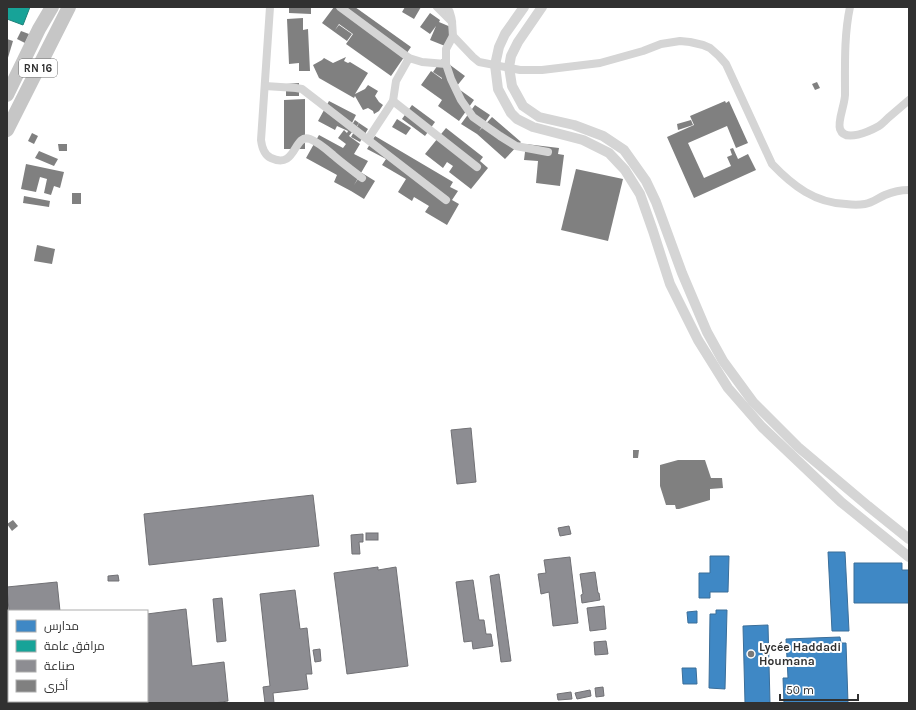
<svg xmlns="http://www.w3.org/2000/svg" width="916" height="710" viewBox="0 0 916 710" font-family="Karla,Cairo,sans-serif">
  <rect width="100%" height="100%" fill="#fff"/>
  <g fill="#3f88c5" stroke="#3b6e99">
    <polygon points="828,552 845,552 849,631 832,631"/>
    <polygon points="710,556 729,556 728,592 710,592 710,598 699,598 699,573 710,573"/>
    <polygon points="854,563 902,563 902,570 909,570 909,603 854,603"/>
    <polygon points="716,610 727,610 725,689 709,688 710,614 716,614"/>
    <polygon points="697,611 697,623 688,623 687,612"/>
    <polygon points="768,625 770,703 745,703 743,626"/>
    <polygon points="840,637 841,643 846,643 848,703 784,703 783,678 788,678 786,639"/>
    <polygon points="682,668 696,668 697,684 683,684"/>
  </g>
  <polygon fill="#17a398" stroke="#1f8179" points="7,7 30,7 23,25 7,19"/>
  <g fill="#8d8d92" stroke="#717175">
    <polygon points="471,428 476,482 457,484 451,430"/>
    <polygon points="313,495 319,546 149,565 144,514"/>
    <polygon points="569,526 571,534 560,536 558,528"/>
    <rect x="366" y="533" width="12" height="7"/>
    <polygon points="363,534 363,542 359,542 360,554 352,554 351,535"/>
    <polygon points="570,557 578,623 553,626 549,592 541,594 538,574 546,573 544,560"/>
    <polygon points="378,567 378,570 396,567 408,666 347,674 334,573"/>
    <polygon points="595,572 598,593 599,593 600,600 582,603 581,595 583,594 580,574"/>
    <polygon points="499,574 511,661 501,662 490,576"/>
    <polygon points="118,575 119,581 108,581 108,576"/>
    <polygon points="473,580 479,620 484,620 486,634 491,634 493,646 473,649 472,641 464,642 456,582"/>
    <polygon points="57,582 60,611 9,611 7,587"/>
    <polygon points="295,590 300,629 307,628 312,674 306,674 308,689 273,693 274,703 265,703 263,687 270,686 260,594"/>
    <polygon points="222,598 226,641 217,642 213,599"/>
    <polygon points="604,606 606,629 590,631 587,608"/>
    <polygon points="186,609 192,666 224,662 228,701 214,703 103,703 103,701 147,701 147,614"/>
    <polygon points="606,641 608,654 595,655 594,642"/>
    <polygon points="320,649 321,661 315,662 313,650"/>
    <polygon points="603,687 604,696 596,697 595,688"/>
    <polygon points="590,690 591,696 577,699 575,693"/>
    <polygon points="571,692 572,699 558,700 557,694"/>
  </g>
  <g fill="#808080">
    <polygon points="289,7 311,7 311,14 289,13"/>
    <polygon points="334,7 355,7 411,47 391,76 346,44 353,34 339,24 335,30 339,25 352,34 347,41 322,23"/>
    <polygon points="405,7 421,7 414,19 402,12"/>
    <polygon points="430,13 440,20 439,22 453,28 445,46 430,40 436,26 430,34 420,27"/>
    <polygon points="303,18 303,30 308,29 310,71 299,71 299,63 289,64 287,19"/>
    <polygon points="21,31 29,34 25,43 17,39"/>
    <polygon points="7,39 13,41 7,61"/>
    <polygon points="346,57 344,61 348,63 350,62 368,73 355,94 365,89 368,85 378,91 375,96 379,102 383,105 379,111 374,114 373,111 368,108 363,110 355,96 354,98 319,78 313,65 322,60 324,58 333,63"/>
    <polygon points="442,59 465,76 456,87 474,100 459,121 438,106 442,100 421,85 431,71 442,79 442,78 433,72"/>
    <polygon points="817,82 820,88 815,90 812,84"/>
    <polygon points="299,83 299,96 286,96 286,84"/>
    <polygon points="305,99 305,149 284,149 284,100"/>
    <polygon points="329,101 356,115 348,131 355,120 359,123 349,136 360,144 354,154 368,161 354,185 362,173 375,181 364,199 351,191 334,182 337,175 306,158 319,135 343,148 346,144 338,138 344,130 347,133 348,131 337,126 335,130 318,121"/>
    <polygon points="725,101 726,103 729,101 748,143 736,148 727,126 688,143 704,178 731,166 727,157 732,155 730,149 733,148 738,159 748,154 756,170 694,198 667,137 694,125 690,116"/>
    <polygon points="412,105 435,122 425,136 402,119"/>
    <polygon points="475,105 490,115 479,131 492,117 521,142 505,159 477,134 461,124"/>
    <polygon points="397,119 411,128 406,135 392,127"/>
    <polygon points="691,120 693,125 678,130 677,124"/>
    <polygon points="359,123 368,129 360,142 351,137"/>
    <polygon points="446,128 483,157 480,161 488,168 471,189 449,172 453,166 447,162 443,168 425,154"/>
    <polygon points="32,133 38,136 34,144 28,141"/>
    <polygon points="375,136 453,182 450,187 458,191 452,200 459,204 447,225 425,212 429,206 414,197 412,201 398,192 406,179 382,165 386,159 367,149"/>
    <polygon points="58,144 67,144 67,151 59,151"/>
    <polygon points="526,144 559,148 558,154 564,155 560,186 536,183 538,161 524,160"/>
    <polygon points="39,151 58,159 54,166 35,158"/>
    <polygon points="26,164 64,172 60,188 54,186 51,195 44,193 47,179 40,177 36,192 21,189"/>
    <polygon points="576,169 623,179 608,241 561,230"/>
    <rect x="72" y="193" width="9" height="11"/>
    <polygon points="24,196 50,201 49,207 23,203"/>
    <polygon points="37,245 55,249 52,264 34,261"/>
    <polygon points="633,450 639,450 638,458 633,458"/>
    <polygon points="678,460 705,460 711,478 722,478 723,488 710,489 710,500 679,509 676,509 675,505 666,505 660,486 660,465"/>
    <polygon points="13,520 18,526 12,531 7,524"/>
  </g>
  <g fill="none" stroke-linecap="round" stroke-linejoin="round">
    <g stroke="#d5d5d5" stroke-width="8">
      <path d="M270,7L261,140C262,148 264,155 271,158C297,170 293,133 310,139C318,142 326,149 333,155C342,163 352,170 362,178"/>
      <polyline points="340,7 409,58 422,62 446,64"/>
      <polyline points="437,7 452,22"/>
      <path d="M447,7C453,15 452,26 453,36L473,57L479,62L520,70H542L600,63L643,51L661,44L680,41L690,42L703,45L710,48L719,56L726,64L772,164C793,186 815,203 846,204C853,205 859,205 865,204C872,203 878,198 885,195C892,192 901,190 909,190"/>
      <path d="M850,7C844,35 845,65 845,93C846,102 837,121 840,129C845,143 870,131 879,126C882,124 885,121 888,118C895,112 902,106 909,100"/>
      <polyline points="453,36 446,49 446,64 451,79 461,100 473,117 500,136 516,146 548,152"/>
      <polyline points="265,86 296,88 302,89 446,200"/>
      <polyline points="393,101 477,167"/>
      <polyline points="368,139 393,101 396,81 409,58"/>
    </g>
    <g stroke="#d5d5d5" stroke-width="10">
      <polyline points="524,7 505,34 499,47 495,65 498,89 511,113 517,119 533,127 583,140 609,153 625,170 640,194 653,231 670,284 698,340 728,388 762,427 841,502 909,557"/>
      <polyline points="542,7 518,42 511,56 509,67 512,86 523,106 539,117 574,125 603,136 624,150 646,181 656,202 682,273 707,332 723,361 753,402 798,447 868,506 909,539"/>
    </g>
    <g stroke="#c6c6c6" stroke-width="14">
      <polyline points="7,95 39,29 52,7"/>
      <polyline points="7,130 69,7"/>
    </g>
  </g>
  <circle fill="#797979" stroke="#fff" stroke-width="1.5" cx="751" cy="654" r="4"/>
  <g text-anchor="middle" stroke-width="4" stroke-linejoin="round" paint-order="stroke">
    <rect fill="#fff" stroke="#6f6f6f" stroke-width="1" x="19" y="59" width="38" height="18" rx="3"/>
    <g font-size="11" font-weight="bold" fill="#313131">
      <text x="38" y="72">RN 16</text>
    </g>
    <g font-size="12" font-weight="bold" fill="#313131" stroke="#fff" text-anchor="start">
      <text x="759" y="651">Lycée Haddadi<tspan x="759" dy="14">Houmana</tspan></text>
    </g>
  </g>
  <rect width="916" height="710" fill="none" stroke="#313131" stroke-width="16"/>
  <rect x="8" y="610" width="140" height="92" fill="#ffffff" stroke="#adadad"/>
  <rect x="16" y="620" width="20" height="12" fill="#3f88c5" stroke="#adadad"/>
  <text x="44" y="630" font-size="12" fill="#313131">مدارس</text>
  <rect x="16" y="640" width="20" height="12" fill="#17a398" stroke="#adadad"/>
  <text x="44" y="650" font-size="12" fill="#313131">مرافق عامة</text>
  <rect x="16" y="660" width="20" height="12" fill="#8d8d92" stroke="#adadad"/>
  <text x="44" y="670" font-size="12" fill="#313131">صناعة</text>
  <rect x="16" y="680" width="20" height="12" fill="#808080" stroke="#adadad"/>
  <text x="44" y="690" font-size="12" fill="#313131">أخرى</text>
  <path d="M780 694v6h78v-6" fill="none" stroke="#313131" stroke-width="2"/>
  <text x="786" y="694" font-size="12" fill="#313131" stroke="#ffffff" stroke-width="3" paint-order="stroke">50 m</text>
</svg>
